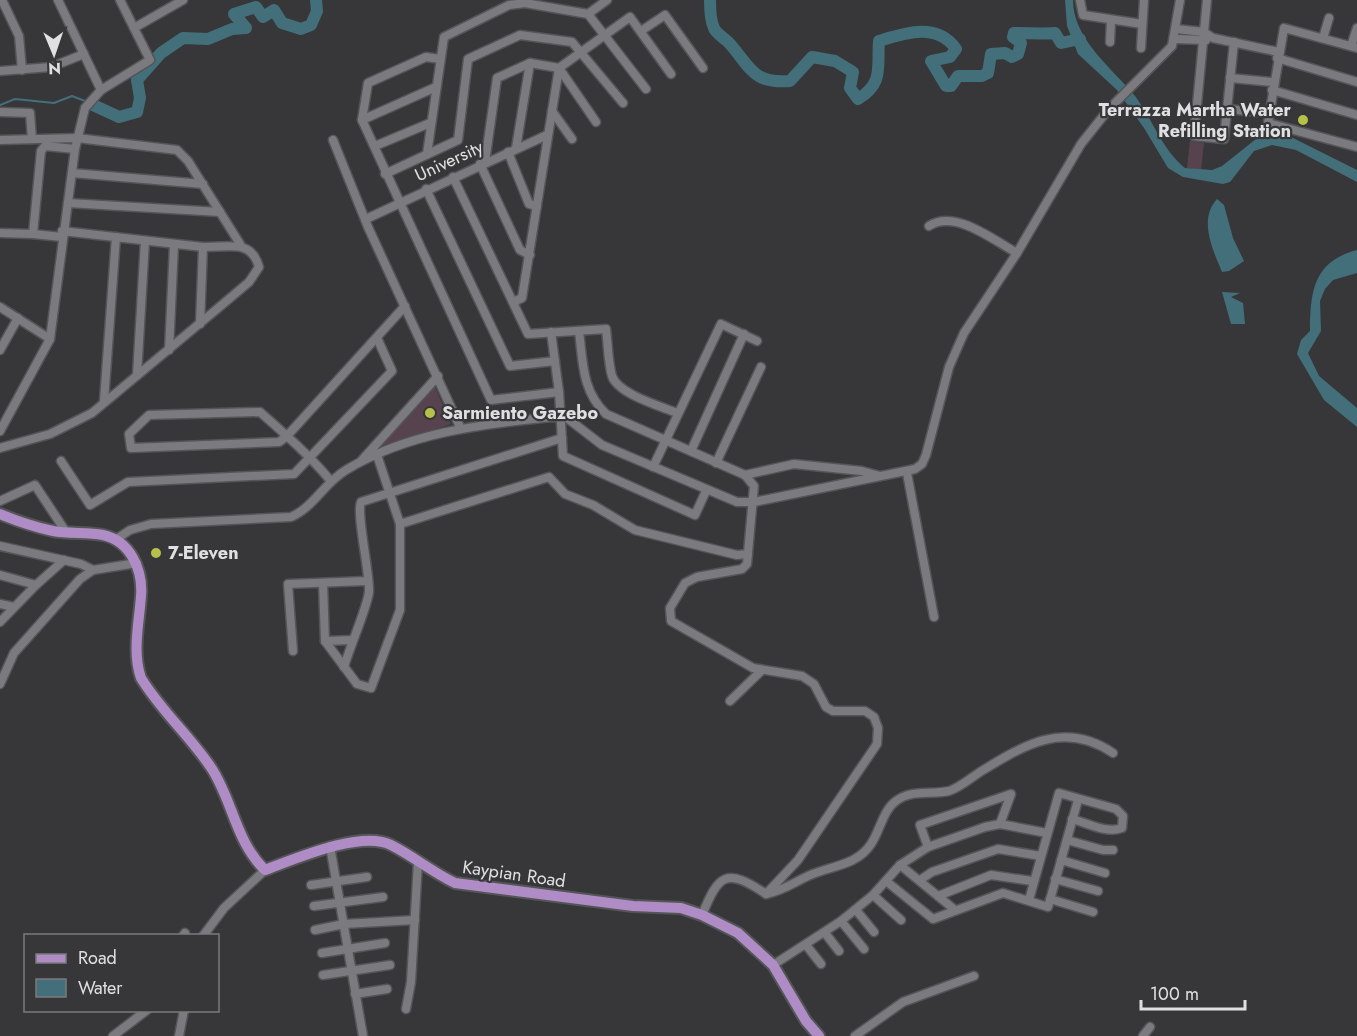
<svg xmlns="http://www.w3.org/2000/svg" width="1357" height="1036" viewBox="0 0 1357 1036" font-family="Jost,sans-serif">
  <rect width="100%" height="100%" fill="#37373a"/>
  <g fill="#57434d">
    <polygon points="1190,141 1204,143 1201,170 1187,168"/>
    <polygon points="435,387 451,424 378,449"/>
  </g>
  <g fill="#426f7a">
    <path d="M1065,0H1073C1073,39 1112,68 1135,96C1153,120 1161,148 1185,168L1212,170L1222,166L1256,139L1291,137L1357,170V182L1296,150L1272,145L1254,151L1230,182L1223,184L1183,177L1168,168L1144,128L1117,90L1078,54L1067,26Z"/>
    <path d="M1217,199L1224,205L1233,238L1244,261L1229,271L1222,272C1213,250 1198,220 1217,199Z"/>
    <path d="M1357,250V273L1333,280L1325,289L1320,301L1321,331L1308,353L1319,376L1357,408V427L1324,400L1297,354L1301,340L1310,331C1310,291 1314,261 1357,250Z"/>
    <polygon points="1222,292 1240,293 1231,297 1243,303 1245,324 1231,324"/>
  </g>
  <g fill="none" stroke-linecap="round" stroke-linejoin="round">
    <polyline stroke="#426f7a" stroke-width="2" points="0,105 15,99 54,103 72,96 85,101"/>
    <g stroke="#426f7a" stroke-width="12">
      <path d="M710,0C710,9 710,20 714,28C716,34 726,39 730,44C751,68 753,84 790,81L812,57L835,61L853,72L850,88L858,99C884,83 877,68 879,41C905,33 937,22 956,49L950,57L931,61L946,86H951L958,76H982L988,73L991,54L1005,53L1012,57L1018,54L1021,43L1013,37L1014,33C1029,33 1043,34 1055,33L1061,43L1080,39"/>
      <polyline points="93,105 119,117 137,112 140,98 137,80 161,53 183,38 208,39 232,29 246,28 234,14 256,7 263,17 274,10 282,23 301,29 311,25 317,11 316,0"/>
    </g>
    <defs>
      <g id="minor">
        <polyline points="2,0 19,36 22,70"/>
        <polyline points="58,0 101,90"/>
        <polyline points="1080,0 1083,15 1142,24"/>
        <polyline points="1207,0 1194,136 1224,139 1234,42"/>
        <polyline points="588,14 607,0"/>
        <polyline points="134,28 183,0"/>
        <polyline points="1176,29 1204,32 1213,38 1279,52"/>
        <polyline points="641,31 665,15 703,68"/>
        <polyline points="1323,38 1329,18"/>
        <polyline points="1175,39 1206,40"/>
        <polyline points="1110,42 1111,21"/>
        <polyline points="1351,46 1357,28"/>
        <polyline points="1141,48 1144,0"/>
        <polyline points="1357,48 1284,28 1268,123 1357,147"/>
        <polyline points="1277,58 1357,82"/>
        <polyline points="440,59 426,57 368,83 362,120 491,400 559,392"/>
        <polyline points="559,68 630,17 671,74"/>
        <polyline points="559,68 596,122"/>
        <polyline points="0,71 51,67 84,54"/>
        <polyline points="1230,78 1273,82"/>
        <polyline points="1272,90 1357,115"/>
        <polyline points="1227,109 1269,113"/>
        <polyline points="552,111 572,139"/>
        <polyline points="0,112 30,113 32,139"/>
        <polyline points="362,120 436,87"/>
        <polyline points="0,140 77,138 177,150 188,161 240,244"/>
        <polyline points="333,140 368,227 460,427"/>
        <polyline points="375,146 430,123"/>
        <polyline points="516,148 530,63"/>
        <polyline points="508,152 529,204 537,206"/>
        <polyline points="427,154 444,37 509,5 525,3 588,14 646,89"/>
        <polyline points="485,162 497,78 530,63 559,68"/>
        <polyline points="480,164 520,250 530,255"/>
        <polyline points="72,173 203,184"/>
        <polyline points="385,174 458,140 468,59 520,35 572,42 623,103"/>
        <path d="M453,177L528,334L606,329C608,344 608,362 612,376C618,394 660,406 677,413"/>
        <polyline points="426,189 510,366 555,361"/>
        <polyline points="68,203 220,212"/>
        <polyline points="366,219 547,135"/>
        <path d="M929,226C955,209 993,240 1017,253"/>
        <polyline points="0,233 33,234"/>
        <polyline points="62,237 33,234 41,151 45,146 75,149"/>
        <polyline points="513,302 522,298 559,68"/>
        <polyline points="0,307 50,339"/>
        <polyline points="200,324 203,247"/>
        <path d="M579,331C583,363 582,391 606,414L745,475L754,486L747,564L742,569L697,577L685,583L670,608L671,621L753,668L802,676L814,684L826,707L833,711H865L874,717L878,728L877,744L798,860L766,894"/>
        <polyline points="551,332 559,392 563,456 695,515 706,491"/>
        <polyline points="0,350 18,318"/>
        <polyline points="169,350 174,245"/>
        <polyline points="137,375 145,241"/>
        <polyline points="104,401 116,237"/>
        <polyline points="0,431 50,339 75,149 85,108 101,90 150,60 120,0"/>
        <path d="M0,448L50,434L92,413L217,309L249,282L259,267C251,238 228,248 203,247L62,231"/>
        <polyline points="691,451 744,334"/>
        <polyline points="377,455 400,524 549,477 565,494 593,505 635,530 737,555 748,554"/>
        <polyline points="362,460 438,376"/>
        <polyline points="61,461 90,505 128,482 294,474 392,371 377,338"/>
        <polyline points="716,463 761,367"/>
        <polyline points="653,467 721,324 757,341"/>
        <polyline points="907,473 934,617"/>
        <polyline points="745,475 794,464 862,471 880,476"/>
        <path d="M330,480C309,455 285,434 260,412L149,415L129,434L131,448L279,442L287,436L405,306"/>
        <polyline points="0,501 35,485 66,532"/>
        <path d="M115,540L130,530L151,524L291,517C314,507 324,483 346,470C407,433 481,424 552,417L567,418L602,445L737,502H754L915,469L922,464L926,455L949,367L964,333L1017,253L1081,144L1108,110L1172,46L1180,0"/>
        <polyline points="0,546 81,564 93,570"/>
        <polyline points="0,575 36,585 0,622"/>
        <polyline points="323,583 325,641 357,684 371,688 400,610 400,524"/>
        <polyline points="36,585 64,560"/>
        <polyline points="0,604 14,607"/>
        <polyline points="325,641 352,640"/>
        <polyline points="293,651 288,584 366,581"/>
        <path d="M344,667C349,649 367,608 369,592C370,573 356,514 361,502L562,438"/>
        <polyline points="0,684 14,653 80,579 93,570 137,563"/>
        <polyline points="730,701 762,670"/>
        <polyline points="1067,840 1103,850 1113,850"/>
        <polyline points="330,846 363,1036"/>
        <polyline points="928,847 920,825 1011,794 1000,824"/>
        <polyline points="1061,860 1105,873"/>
        <polyline points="900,865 955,910"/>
        <polyline points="1055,879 1098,891"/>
        <polyline points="920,880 932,872 998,849 1041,856"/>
        <polyline points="886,881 933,919 1003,893 1048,907 1078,800"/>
        <polyline points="311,885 367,877"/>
        <polyline points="873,895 901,920"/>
        <polyline points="938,896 991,875 1032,881"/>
        <polyline points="1050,899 1093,912"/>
        <path d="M1029,900L1059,793L1116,809L1123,816L1122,828C1107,834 1087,823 1072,819"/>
        <polyline points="314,906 383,897"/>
        <polyline points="856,910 874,932"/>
        <path d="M702,915C719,874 726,867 766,894C782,891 793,883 808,876C829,866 857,866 871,844C880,831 883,810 896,801C911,789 931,795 949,791C959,788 971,778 980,772C1024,745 1064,720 1113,753"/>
        <polyline points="841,921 864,949"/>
        <polyline points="315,930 344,924 415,920"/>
        <polyline points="825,933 839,951"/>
        <polyline points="183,936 185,933"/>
        <polyline points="203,936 224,908 265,870"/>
        <polyline points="806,945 821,964"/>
        <polyline points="322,953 385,943"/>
        <polyline points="773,965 841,921 873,895 900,865 928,847 985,827 1000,824 1047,833"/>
        <polyline points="323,975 390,965"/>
        <polyline points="355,994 387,989"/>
        <polyline points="406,1009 411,982 418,862"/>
        <polyline points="113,1036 147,1010"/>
        <polyline points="179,1036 184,1010"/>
        <polyline points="855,1036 903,1002 974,976"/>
        <polyline points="1143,1036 1150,1027"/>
      </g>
      <path id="major" d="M0,514C17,521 35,527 53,531C69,534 87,532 103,535C131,541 143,571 141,596C139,623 132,653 141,678C161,711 191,737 212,769C233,802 236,842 265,870C295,859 361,830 391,845C413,856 432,872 455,883L633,906L681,908L702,915L738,933L773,965L806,1021L819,1036"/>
    </defs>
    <use href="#minor" stroke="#545557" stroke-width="11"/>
    <use href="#major" stroke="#545557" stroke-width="14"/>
    <use href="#minor" stroke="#7b7b7f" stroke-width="8"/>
    <use href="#major" stroke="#b08cc6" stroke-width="10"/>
  </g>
  <g fill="#b6c149" stroke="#37373a" stroke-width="2">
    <circle cx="1303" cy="120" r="6"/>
    <circle cx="430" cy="413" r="6"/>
    <circle cx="156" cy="553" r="6"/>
  </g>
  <g text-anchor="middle" stroke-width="4.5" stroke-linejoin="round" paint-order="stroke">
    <g font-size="18" font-weight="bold" fill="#e0e0e2" stroke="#37373a" text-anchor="start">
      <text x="1291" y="116" text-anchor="end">Terrazza Martha Water<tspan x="1291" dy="21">Refilling Station</tspan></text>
      <text x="442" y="419">Sarmiento Gazebo</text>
      <text x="168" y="559">7-Eleven</text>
    </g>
    <g font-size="18" fill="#e0e0e2" stroke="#37373a">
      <text transform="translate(449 161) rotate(-25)" y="6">University</text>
      <text transform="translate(514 874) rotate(8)" y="6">Kaypian Road</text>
    </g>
  </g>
  <rect x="24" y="934" width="195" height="78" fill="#37373a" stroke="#7b7b7d" stroke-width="1.5"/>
  <rect x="36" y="954" width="30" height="9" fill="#b08cc6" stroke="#7b7b7d" stroke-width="1.5"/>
  <text x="78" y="964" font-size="18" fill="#e0e0e2">Road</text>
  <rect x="36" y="979" width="30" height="18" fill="#426f7a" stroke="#7b7b7d" stroke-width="1.5"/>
  <text x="78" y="994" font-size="18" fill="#e0e0e2">Water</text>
  <g transform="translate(54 54) rotate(178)" stroke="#37373a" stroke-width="4.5" paint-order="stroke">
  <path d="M0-4.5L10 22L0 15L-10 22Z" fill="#e0e0e2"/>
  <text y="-9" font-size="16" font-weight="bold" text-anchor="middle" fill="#e0e0e2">N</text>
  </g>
  <path d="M1141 1000v9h104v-9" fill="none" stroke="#e0e0e2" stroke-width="3"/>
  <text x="1150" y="1000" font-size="18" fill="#e0e0e2" stroke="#37373a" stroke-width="4.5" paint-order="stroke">100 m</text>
</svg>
